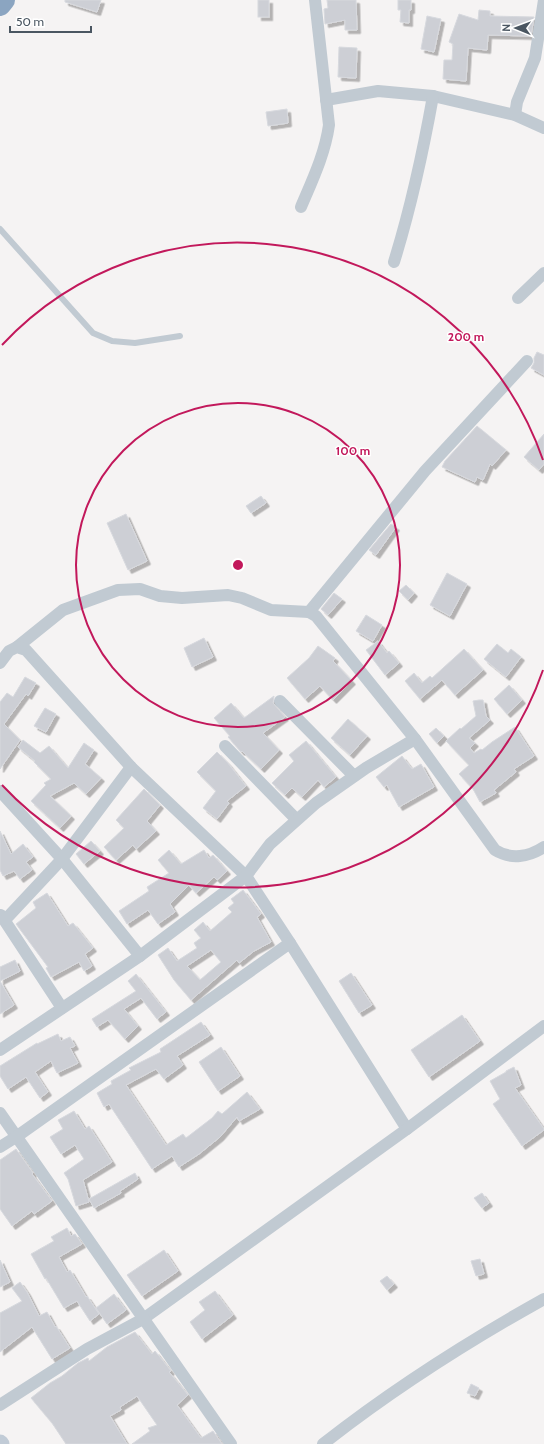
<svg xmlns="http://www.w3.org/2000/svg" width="544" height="1444" viewBox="0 0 544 1444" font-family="Cabin,sans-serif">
  <defs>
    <filter id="shadow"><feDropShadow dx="3.5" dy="3.5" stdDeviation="0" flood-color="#0004"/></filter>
  </defs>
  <rect width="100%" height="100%" fill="#f5f3f3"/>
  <g fill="#cdcfd5" stroke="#d7d9de" fill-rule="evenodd" filter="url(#shadow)">
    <polygon points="65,0 101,0 97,12 65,2"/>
    <rect x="258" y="0" width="11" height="17"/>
    <polygon points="327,0 356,0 357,30 345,30 345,20 325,24 324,9 328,8"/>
    <polygon points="398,0 411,0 411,10 409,10 409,23 400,22 401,10 398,10"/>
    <polygon points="479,10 490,11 490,16 534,17 531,36 488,35 487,50 468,48 466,81 443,79 444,60 452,60 453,44 449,42 459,14 478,20"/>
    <polygon points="427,16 441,19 434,52 421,49"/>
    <polygon points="339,47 357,48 356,78 338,77"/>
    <polygon points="287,109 288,123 268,126 266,112"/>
    <polygon points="537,352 544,355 544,375 531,368 534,363 534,358"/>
    <polygon points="477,426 506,450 492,466 490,464 483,480 477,477 475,482 442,467 445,461"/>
    <polygon points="544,434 544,464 539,470 524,457"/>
    <polygon points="261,496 266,503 251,513 246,506"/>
    <polygon points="126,514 147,561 128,570 107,523"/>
    <polygon points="391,524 396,527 376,555 369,550"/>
    <polygon points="447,573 467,584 450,616 430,605"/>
    <polygon points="406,585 414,593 408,600 399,591"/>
    <polygon points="334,593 342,599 328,615 321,609"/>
    <polygon points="366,615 382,625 373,641 356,631"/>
    <polygon points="204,638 213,657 192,667 184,648"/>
    <polygon points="378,641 387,653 389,651 399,663 385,675 366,650"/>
    <polygon points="497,644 508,653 511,649 521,657 506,677 484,659"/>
    <polygon points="318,646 335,658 333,661 352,681 333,700 320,686 305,699 287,678 309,658"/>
    <polygon points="464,649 483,670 455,695 442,680 420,699 405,681 414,673 422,683 430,676 432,678"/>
    <polygon points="25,677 36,683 28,696 26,694 4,724 20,740 0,769 0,702 7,693 13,697"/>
    <polygon points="509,685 522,700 507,714 494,699"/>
    <polygon points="274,696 273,703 285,717 263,733 279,750 261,769 242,751 241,752 228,737 230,736 214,718 231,703 244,718"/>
    <polygon points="479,700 483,700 486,716 490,720 469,738 475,743 470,748 474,753 481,749 482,750 492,742 515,727 534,756 514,769 516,772 494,790 496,793 480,802 473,789 459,774 469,765 446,741 460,728 461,729 476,716 473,701"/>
    <polygon points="45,708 56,714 46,732 34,726"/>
    <polygon points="348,719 367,736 350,755 331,738"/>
    <polygon points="436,728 444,736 437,743 429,734"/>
    <polygon points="23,740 40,753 49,746 68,768 84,743 94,750 85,764 101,778 86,794 74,783 50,796 71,816 60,828 31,801 46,785 44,783 51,779 34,762 35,761 18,747"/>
    <polygon points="306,741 336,777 324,787 318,780 302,797 292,788 285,795 272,783 294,761 289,755"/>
    <polygon points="217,752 227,762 246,786 227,801 229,803 217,819 203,808 216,791 197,772"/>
    <polygon points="402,756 412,769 421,764 434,787 399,807 387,785 384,787 376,777"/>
    <polygon points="144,789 160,805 147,821 156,831 136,849 133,845 116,860 104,847 124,828 116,820"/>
    <polygon points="0,831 11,854 23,844 33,857 26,862 32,870 20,879 14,871 3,876 0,870"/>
    <polygon points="91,841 100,851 84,864 76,854"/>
    <polygon points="169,850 181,864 204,850 209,858 213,855 227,871 217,880 214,877 196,893 189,885 170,904 175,912 158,924 148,910 127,924 119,911 149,891 147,887 169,873 158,860"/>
    <path d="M243,890L261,914L257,917L271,942L254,951L239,963L237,960L191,1000L174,980L158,955L168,948L177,961L197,948L194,943L201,938L194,930L203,922L210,931L232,912L228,908L234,903L231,899ZM211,950L221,962L200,980L187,966Z"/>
    <polygon points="47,893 68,926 73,923 93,948 85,954 92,966 84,971 79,962 51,977 46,968 48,967 16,924 36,908 33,902"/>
    <polygon points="15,960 20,971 0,981 0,967"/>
    <polygon points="351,973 372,1005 359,1013 339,981"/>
    <polygon points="136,974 166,1012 157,1019 141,998 124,1009 138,1026 125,1039 108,1020 97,1027 92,1019 136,991 128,981"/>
    <polygon points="0,981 14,1005 0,1014"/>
    <polygon points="462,1015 480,1041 429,1077 411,1050"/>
    <polygon points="201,1022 210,1035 177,1056 183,1065 164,1079 156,1069 126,1085 166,1145 183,1134 186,1138 212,1118 218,1111 222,1114 247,1092 260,1109 239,1121 237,1117 220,1137 199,1154 179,1167 172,1156 152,1169 109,1104 104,1107 97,1093 112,1084 111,1081 131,1070 129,1068 161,1052 160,1049"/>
    <polygon points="58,1034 61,1041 70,1037 75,1046 70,1048 78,1063 57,1073 51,1061 35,1072 48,1092 40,1098 26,1077 8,1089 0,1076 0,1066 37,1043 37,1044"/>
    <polygon points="221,1047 240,1076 218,1091 199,1062"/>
    <polygon points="514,1067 521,1085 515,1088 544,1129 544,1130 522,1146 493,1104 500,1099 490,1081 506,1072 506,1071"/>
    <polygon points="74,1111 85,1129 89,1126 112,1162 83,1180 89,1202 76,1206 68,1179 64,1173 84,1159 75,1145 61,1154 50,1137 63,1129 58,1120"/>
    <polygon points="16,1149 33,1173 32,1174 52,1201 34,1214 32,1211 12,1226 0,1209 0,1160"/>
    <polygon points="135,1173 138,1179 120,1191 121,1193 94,1208 89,1199"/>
    <polygon points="482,1193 489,1203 482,1208 474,1198"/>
    <polygon points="67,1228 71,1236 75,1234 82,1244 59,1257 67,1272 70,1270 86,1297 87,1296 99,1314 90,1321 77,1301 64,1308 46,1278 45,1279 31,1254 54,1241 51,1237"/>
    <polygon points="164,1250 178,1271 142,1296 127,1275"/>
    <polygon points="480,1259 484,1274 476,1276 471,1261"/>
    <polygon points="0,1260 10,1282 0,1287"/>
    <polygon points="387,1276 394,1284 387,1290 380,1281"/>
    <polygon points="20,1282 27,1292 39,1316 47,1312 55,1327 56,1326 70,1348 52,1359 32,1327 0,1352 0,1313 22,1301 12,1288"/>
    <polygon points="215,1291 233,1315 202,1339 190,1322 205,1310 199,1302"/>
    <polygon points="114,1294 126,1310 107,1324 96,1308"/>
    <polygon points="135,1332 152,1354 155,1351 171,1371 169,1372 188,1395 177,1405 201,1438 213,1431 222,1444 132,1444 150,1431 148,1428 157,1425 137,1396 120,1407 121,1410 110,1416 127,1444 66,1444 52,1423 31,1398 50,1383 62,1376 78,1363 88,1358 89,1361 107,1347"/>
    <polygon points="471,1384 479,1388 475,1396 467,1393"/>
  </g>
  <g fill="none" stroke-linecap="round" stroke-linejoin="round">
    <polyline stroke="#c1cad2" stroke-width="6" points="0,229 93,333 112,341 135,343 180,336"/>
    <g stroke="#c1cad2" stroke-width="12">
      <polyline points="326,100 378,91 433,96 515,115 544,128"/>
      <polyline points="515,115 517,102 535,58 544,0"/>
      <path d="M301,207C312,181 325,154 329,125L315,0"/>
      <path d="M394,262C411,207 423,152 433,96"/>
      <polyline points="518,298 544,273"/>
      <polyline points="309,612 425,471 527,361"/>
      <path d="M17,647L63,610L118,590L140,589L160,596L182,598L228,595L242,598L271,610L309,612L316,616L415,739L495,850C511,860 529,857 544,847"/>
      <polyline points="0,663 9,651 17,647 26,650 131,767 246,876 290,943 407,1129 143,1319 87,1349 0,1405"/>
      <polyline points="280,701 354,776"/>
      <polyline points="225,746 296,819"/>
      <polyline points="0,791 62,859 140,956"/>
      <polyline points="1,915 62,1008"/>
      <polyline points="5,920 62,859 131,767"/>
      <polyline points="0,1050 140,956 246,876 270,844 316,803 366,768 415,739"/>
      <polyline points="0,1113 231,1444"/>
      <polyline points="407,1129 544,1026"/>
      <polyline points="0,1147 16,1137 290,943"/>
      <path d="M323,1444C393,1389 467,1342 544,1299"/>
    </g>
    <polyline stroke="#c1cbd6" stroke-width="17" points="0,1443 1,1444"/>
    <polyline stroke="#8ba5c1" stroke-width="22" points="0,5 4,0"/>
  </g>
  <g fill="none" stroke="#c2185b" stroke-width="2">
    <circle cx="238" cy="565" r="162"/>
    <path d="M543 670A323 323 0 0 1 2 785M2 345A323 323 0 0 1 543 460"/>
  </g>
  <circle cx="238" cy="565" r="6" fill="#c2185b" stroke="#fff" stroke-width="2"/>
  <g font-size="12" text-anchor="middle" font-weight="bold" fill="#c2185b" stroke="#fff" stroke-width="3" stroke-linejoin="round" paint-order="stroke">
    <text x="466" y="341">200 m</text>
    <text x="353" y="455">100 m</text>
  </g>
  <g transform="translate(516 28) rotate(271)" stroke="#ffffff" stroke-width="3" paint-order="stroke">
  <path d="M0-3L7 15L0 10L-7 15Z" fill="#4a5661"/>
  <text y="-6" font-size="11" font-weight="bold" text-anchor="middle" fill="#4a5661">N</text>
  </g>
  <path d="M10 26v6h81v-6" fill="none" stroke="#4a5661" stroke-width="2"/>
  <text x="16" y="26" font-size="12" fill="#4a5661" stroke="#ffffff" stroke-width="3" paint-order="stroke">50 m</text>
</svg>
